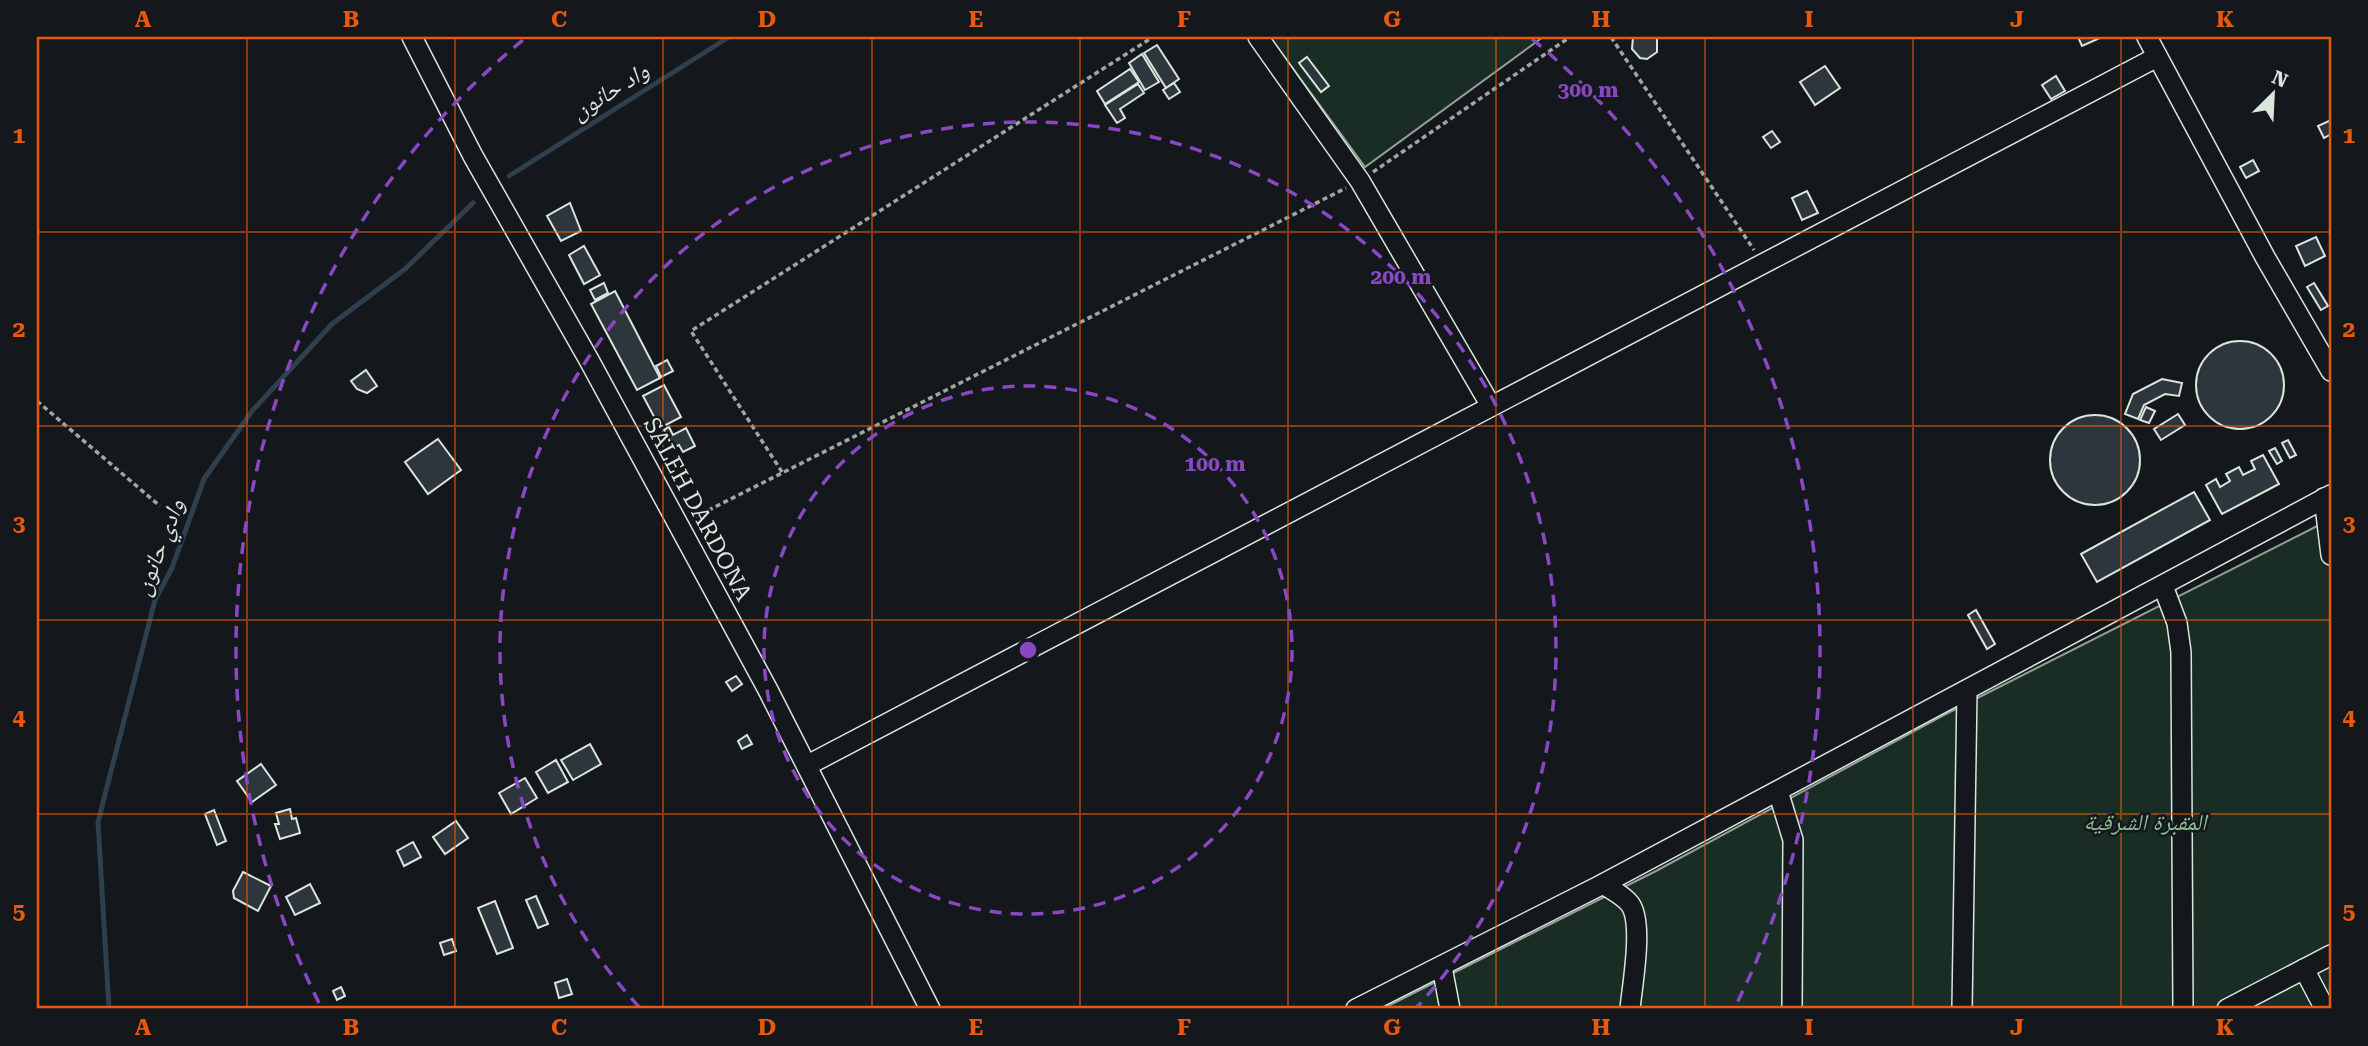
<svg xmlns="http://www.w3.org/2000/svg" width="2368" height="1046" viewBox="0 0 2368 1046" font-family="'Roboto Serif','Noto Naskh Arabic',serif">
  <rect width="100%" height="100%" fill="#14181c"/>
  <g fill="#1a2d24" stroke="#939e99" stroke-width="2">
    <polygon points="1270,37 1543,37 1365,167"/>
    <polygon points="2331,519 2331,1009 1382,1009 1656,871 1942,716"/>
  </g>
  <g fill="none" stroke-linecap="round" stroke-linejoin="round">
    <g stroke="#2f3f4d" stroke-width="5">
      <polyline points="509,176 729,37"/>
      <polyline points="109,1009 98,822 155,600 172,568 204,479 252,411 332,324 405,269 473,203"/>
    </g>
  </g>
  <g fill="#2c363c" stroke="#d8e6dc" stroke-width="2">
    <polygon points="1633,37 1657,37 1657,52 1647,59 1640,58 1632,49"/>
    <polygon points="2078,37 2102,37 2082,46"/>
    <polygon points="1157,45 1179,79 1166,88 1144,53"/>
    <polygon points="1142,54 1159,82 1145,90 1129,63"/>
    <polygon points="1307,57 1329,86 1321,92 1299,63"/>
    <polygon points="1825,66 1840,88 1815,105 1800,82"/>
    <polygon points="1130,69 1139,82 1105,104 1097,91"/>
    <polygon points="2056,76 2065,91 2051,99 2042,85"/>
    <polygon points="1174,83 1180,92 1169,99 1163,90"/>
    <polygon points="1138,84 1144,93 1120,109 1125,118 1117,123 1105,105"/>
    <polygon points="2331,120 2331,134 2324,138 2318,126"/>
    <polygon points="1772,131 1780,142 1771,148 1763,137"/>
    <polygon points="2253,160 2259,171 2246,178 2240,167"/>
    <polygon points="1807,191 1818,213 1802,220 1792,198"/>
    <polygon points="570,203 581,231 561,241 547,216"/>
    <polygon points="2316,237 2325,256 2305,266 2296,246"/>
    <polygon points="584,246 600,275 584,284 569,255"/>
    <polygon points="604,283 608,293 595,300 590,290"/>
    <polygon points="2314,283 2328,306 2321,310 2307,287"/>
    <polygon points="615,291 660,378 637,390 591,304"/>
    <circle cx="2240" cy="385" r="44"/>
    <polygon points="667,360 673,371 661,377 656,366"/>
    <polygon points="366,370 377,386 367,393 357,389 351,381"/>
    <polygon points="2162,379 2182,383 2179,396 2165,394 2144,405 2138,419 2125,414 2133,394"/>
    <polygon points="664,385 681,417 660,428 643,396"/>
    <polygon points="2146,407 2155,411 2149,423 2140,420"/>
    <polygon points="2178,414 2185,425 2161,440 2154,429"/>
    <circle cx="2095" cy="460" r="45"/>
    <polygon points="669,427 673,435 686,428 695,446 683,452 679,445 673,448 664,430"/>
    <polygon points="438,439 461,470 428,494 405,462"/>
    <polygon points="2288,440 2296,455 2290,458 2282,443"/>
    <polygon points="2275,448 2282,461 2277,464 2269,451"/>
    <polygon points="2263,455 2279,484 2222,514 2206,485 2216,479 2220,487 2230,481 2226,474 2239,467 2243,475 2255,469 2251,461"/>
    <polygon points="2194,492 2210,520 2097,582 2081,554"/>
    <polygon points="1976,610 1995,644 1987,649 1968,615"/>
    <polygon points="736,676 742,684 732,691 726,682"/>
    <polygon points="747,735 752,744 742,749 738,741"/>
    <polygon points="590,744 601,764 573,780 561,760"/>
    <polygon points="556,760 568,782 548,793 536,772"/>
    <polygon points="261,764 276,785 252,802 237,781"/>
    <polygon points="525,778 537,798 511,814 499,793"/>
    <polygon points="290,809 292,819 296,818 300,833 280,839 275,824 279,824 276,813"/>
    <polygon points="214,810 226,841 217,845 205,814"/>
    <polygon points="456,821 468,838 445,854 433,837"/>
    <polygon points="413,842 421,857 404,866 397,851"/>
    <polygon points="243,872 271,886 258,911 234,898 233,891"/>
    <polygon points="310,884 320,903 295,915 286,897"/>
    <polygon points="536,896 548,924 538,928 526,900"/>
    <polygon points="495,901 513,948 497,954 478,908"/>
    <polygon points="452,939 456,951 444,955 440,943"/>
    <polygon points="567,979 572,994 559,998 555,983"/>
    <polygon points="341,987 345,996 337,1000 333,991"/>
  </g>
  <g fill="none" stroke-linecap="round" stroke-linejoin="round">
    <defs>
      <g id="minor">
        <polyline points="412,37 473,156 589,360 768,690 930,1009"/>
        <polyline points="1258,37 1360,181 1491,406"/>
        <polyline points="2147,37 2265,257 2331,371"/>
        <polyline points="2324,498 2331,555"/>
        <polyline points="2163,586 2177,623 2181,652 2183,1009"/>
        <polyline points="808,765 2157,57"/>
        <polyline points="1778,791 1793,840 1792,1009"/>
        <path d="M1603,884C1612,890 1624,896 1630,904C1644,923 1632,986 1630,1009"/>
        <polyline points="1442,967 1450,1009"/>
        <polyline points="2304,969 2325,1009"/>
        <polyline points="1356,1009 1603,884 2331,495"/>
        <polyline points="1962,1009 1967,690"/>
        <polyline points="2227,1009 2331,955"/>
      </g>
    </defs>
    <use href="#minor" stroke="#d8e6dc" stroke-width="22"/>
    <g stroke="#9da8a2" stroke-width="3.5" stroke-dasharray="5 3.5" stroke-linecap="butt">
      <polyline points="1611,37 1754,250"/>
      <polyline points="1373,172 1570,37"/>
      <polyline points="37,401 160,506"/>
      <polyline points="782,472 691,331 1153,37"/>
      <polyline points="693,518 1346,188"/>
    </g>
    <use href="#minor" stroke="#14181c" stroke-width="19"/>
  </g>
  <path fill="none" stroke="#e8590c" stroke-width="2" stroke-opacity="0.55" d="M247,37V1009M455,37V1009M663,37V1009M872,37V1009M1080,37V1009M1288,37V1009M1496,37V1009M1705,37V1009M1913,37V1009M2121,37V1009M37,232H2331M37,426H2331M37,620H2331M37,814H2331"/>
  <g fill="none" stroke="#8948c3" stroke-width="3.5" stroke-dasharray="12 9">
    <circle cx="1028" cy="650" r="264"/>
    <path d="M639 1007A528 528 0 1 1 1417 1007"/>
    <path d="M319 1003A792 792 0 0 1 524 39M1532 39A792 792 0 0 1 1737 1003"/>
  </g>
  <g text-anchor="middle" stroke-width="5" stroke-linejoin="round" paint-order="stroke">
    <g font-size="23" fill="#d8e6dc" stroke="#14181c">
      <text transform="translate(698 509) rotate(62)" y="8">SALEH DARDONA</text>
    </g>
    <g font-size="23" font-style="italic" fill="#8ac095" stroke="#14181c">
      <text x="2145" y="830">المقبرة الشرقية</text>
    </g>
    <g font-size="24" font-style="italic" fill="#d8e6dc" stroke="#14181c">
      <text transform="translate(610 91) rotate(-32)" y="8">واد حانون</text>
      <text transform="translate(159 547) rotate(-69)" y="8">وادي حانون</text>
    </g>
  </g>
  <circle cx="1028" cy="650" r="10" fill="#8948c3" stroke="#14181c" stroke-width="3.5"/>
  <g font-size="21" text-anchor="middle" font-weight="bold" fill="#8948c3" stroke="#14181c" stroke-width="5" stroke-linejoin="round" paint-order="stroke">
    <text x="1588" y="97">300 m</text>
    <text x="1401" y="284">200 m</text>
    <text x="1215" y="471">100 m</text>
  </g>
  <rect width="2368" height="1046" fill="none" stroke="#14181c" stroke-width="77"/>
  <g transform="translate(2273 94) rotate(24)" stroke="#14181c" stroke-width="5" paint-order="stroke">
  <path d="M0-5L12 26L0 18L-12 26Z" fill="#d8e6dc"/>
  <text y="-10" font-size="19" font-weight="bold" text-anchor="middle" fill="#d8e6dc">N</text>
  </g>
  <rect x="38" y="38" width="2292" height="969" fill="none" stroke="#e8590c" stroke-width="2.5"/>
  <g font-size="23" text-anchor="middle" font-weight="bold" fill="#e8590c">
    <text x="143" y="27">A</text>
    <text x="351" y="27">B</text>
    <text x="559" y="27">C</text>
    <text x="767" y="27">D</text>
    <text x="976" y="27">E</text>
    <text x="1184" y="27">F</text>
    <text x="1392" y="27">G</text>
    <text x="1601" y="27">H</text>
    <text x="1809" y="27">I</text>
    <text x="2017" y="27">J</text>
    <text x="2225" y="27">K</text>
    <text x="19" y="143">1</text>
    <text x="2349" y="143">1</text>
    <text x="19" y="337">2</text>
    <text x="2349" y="337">2</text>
    <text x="19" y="531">3</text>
    <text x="2349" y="531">3</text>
    <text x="19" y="725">4</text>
    <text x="2349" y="725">4</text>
    <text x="19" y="919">5</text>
    <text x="2349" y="919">5</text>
    <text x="143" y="1035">A</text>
    <text x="351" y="1035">B</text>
    <text x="559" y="1035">C</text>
    <text x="767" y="1035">D</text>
    <text x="976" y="1035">E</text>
    <text x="1184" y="1035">F</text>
    <text x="1392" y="1035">G</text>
    <text x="1601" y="1035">H</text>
    <text x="1809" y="1035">I</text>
    <text x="2017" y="1035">J</text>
    <text x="2225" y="1035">K</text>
  </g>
</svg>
